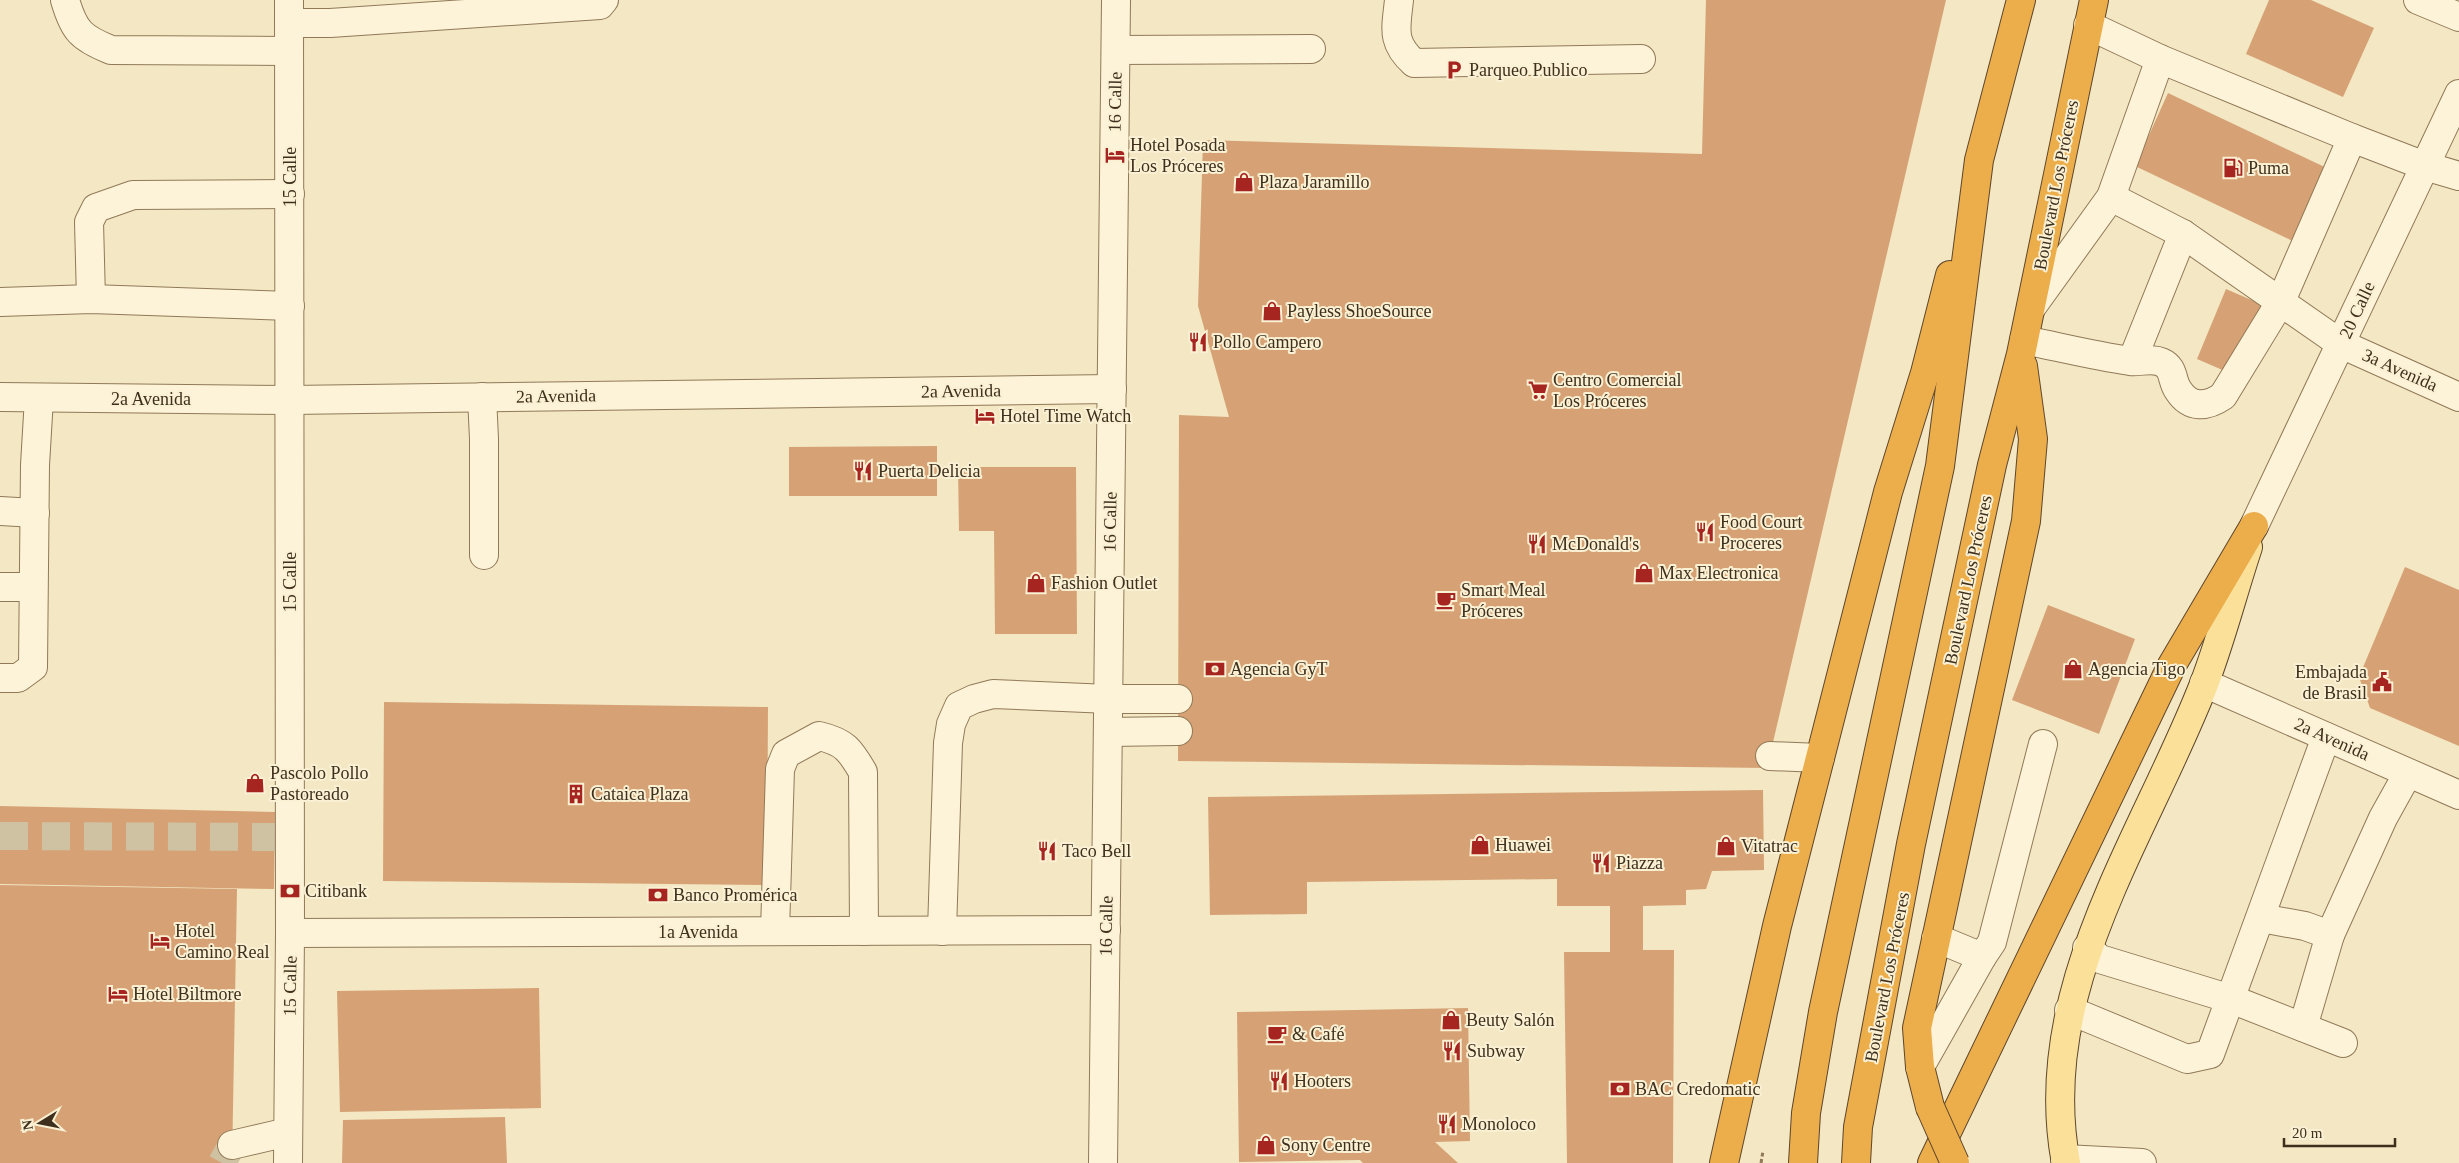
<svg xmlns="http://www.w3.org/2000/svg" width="2459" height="1163" viewBox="0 0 2459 1163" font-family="'Times New Roman',serif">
  <rect width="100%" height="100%" fill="#f3e7c4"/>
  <g fill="#d6a275">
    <polygon points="1706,0 1946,0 1767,768 1178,761 1179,415 1229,417 1198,306 1203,140 1702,154"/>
    <polygon points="2269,0 2311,0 2374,28 2343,97 2246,54"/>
    <polygon points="2168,93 2331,170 2297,243 2135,166"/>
    <polygon points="2226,289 2263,305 2234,375 2197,359"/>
    <polygon points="937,446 937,496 789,496 789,447"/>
    <polygon points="958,467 1076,467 1077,634 995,634 994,531 959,531"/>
    <polygon points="2405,567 2459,590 2459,746 2370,708 2359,677"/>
    <polygon points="2048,605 2135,639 2099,734 2012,700"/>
    <polygon points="384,702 768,707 767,885 383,881"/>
    <polygon points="1763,790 1764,870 1712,871 1706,889 1686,890 1686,905 1643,906 1643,950 1674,950 1673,1163 1567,1163 1564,952 1610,952 1610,906 1557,906 1557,879 1307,882 1307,914 1210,915 1208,797"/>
    <polygon points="0,806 275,812 274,889 0,884"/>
    <polygon points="0,885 237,889 232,1163 0,1163"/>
    <polygon points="539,988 541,1108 340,1112 337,991"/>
    <polygon points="1468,1008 1470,1141 1435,1142 1458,1163 1363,1163 1360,1160 1239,1162 1237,1012"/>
    <polygon points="505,1117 507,1163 342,1163 343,1120"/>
  </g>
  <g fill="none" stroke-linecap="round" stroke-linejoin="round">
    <g stroke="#cfc2a3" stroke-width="28" stroke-dasharray="28 14" stroke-linecap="butt">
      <polyline points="0,836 275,837"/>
      <polyline points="222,1163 232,1145"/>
    </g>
    <defs>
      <g id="minor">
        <path d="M65,0C74,31 81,38 111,50L289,51"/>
        <path d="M1399,0C1396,29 1391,42 1414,63L1641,59"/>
        <polyline points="2418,0 2459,17"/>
        <polyline points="289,23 330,23 600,5 604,0"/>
        <polyline points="2088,25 2160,59 2352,138"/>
        <polyline points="1116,50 1311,49"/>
        <polyline points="2111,197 2183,234 2341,344 2459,397"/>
        <polyline points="91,299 89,222 96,208 133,195 290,194"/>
        <polyline points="0,302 91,299 290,306"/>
        <polyline points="2031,308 2111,197 2160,59"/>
        <path d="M2024,340C2059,347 2095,356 2130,361C2140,362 2152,358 2161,362C2175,368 2171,380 2178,390C2190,409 2207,407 2223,396L2281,301L2352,138L2425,166L2459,176"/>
        <polyline points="2132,361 2183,234"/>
        <polyline points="0,397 290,400 1112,389"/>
        <polyline points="482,397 484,439 484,555"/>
        <polyline points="0,511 35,513"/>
        <polyline points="2254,526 2459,94"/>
        <polyline points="0,587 33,587"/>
        <polyline points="0,678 18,678 33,667 35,465 39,398"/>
        <polyline points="2204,683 2459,795"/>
        <polyline points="1108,732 1178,731"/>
        <polyline points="1770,756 1820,758"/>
        <polyline points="2261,918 2305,926 2330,935 2383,818 2408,773"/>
        <path d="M775,931L780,769L786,754L819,736C845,742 850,750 863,772L864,931"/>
        <polyline points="942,931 948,743 951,724 959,706 974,699 993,694 1109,699 1178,699"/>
        <polyline points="290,933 1106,930"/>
        <polyline points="2087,948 2100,959 2231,999 2343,1043"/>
        <polyline points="1982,957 1992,942 2043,744"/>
        <polyline points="2069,1010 2187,1059 2210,1054 2326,737"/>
        <polyline points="2303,1027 2330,935"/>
        <polyline points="1920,1067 1982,957 1936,938"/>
        <polyline points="232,1145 288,1132"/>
        <polyline points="2065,1159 2142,1163"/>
        <polyline points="288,1163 290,933 289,0"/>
        <polyline points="1103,1163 1116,0"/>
      </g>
      <path id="major" d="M2066,1163C2033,990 2144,838 2204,684C2221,640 2233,592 2248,547"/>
      <g id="highway">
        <polyline points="1930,1107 1920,1067 1917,1028 2026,521 2033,439 2023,366"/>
        <polyline points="1724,1163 1777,926 1820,758 1888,492 1925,373 1950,275"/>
        <polyline points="1803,1163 1806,1113 1823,1012 1940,466 1979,160 2021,0"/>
        <polyline points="1856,1163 1858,1127 1911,844 1992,465 2021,354 2094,0"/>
        <polyline points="1932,1163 2172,665 2254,526"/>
      </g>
    </defs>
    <use href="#minor" stroke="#917957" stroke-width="30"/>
    <use href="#major" stroke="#5e462c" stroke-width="30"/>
    <use href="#highway" stroke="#5e462c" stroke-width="30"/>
    <polyline stroke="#917957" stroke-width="3" stroke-dasharray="4 2.5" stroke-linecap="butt" points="1761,1163 1763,1151"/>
    <use href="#minor" stroke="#fdf3d8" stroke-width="28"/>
    <use href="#major" stroke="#fae098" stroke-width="28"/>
    <use href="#highway" stroke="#ecad4b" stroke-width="28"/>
    <defs>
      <polyline id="highway-bridge" points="1930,1107 1955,1163"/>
    </defs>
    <use href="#highway-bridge" stroke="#5e462c" stroke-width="30" stroke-linecap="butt"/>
    <use href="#highway-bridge" stroke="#ecad4b" stroke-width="28"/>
  </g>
  <defs>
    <symbol id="parking-bare" viewBox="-9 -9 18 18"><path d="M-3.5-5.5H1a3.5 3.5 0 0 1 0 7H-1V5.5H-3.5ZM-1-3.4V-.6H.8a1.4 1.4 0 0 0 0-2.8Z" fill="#a72520" stroke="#faf1d4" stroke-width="2.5" paint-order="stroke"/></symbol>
    <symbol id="hotel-bare" viewBox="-9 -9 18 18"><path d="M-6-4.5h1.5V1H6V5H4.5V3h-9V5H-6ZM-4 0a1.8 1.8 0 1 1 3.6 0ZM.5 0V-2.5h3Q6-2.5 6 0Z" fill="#a72520" stroke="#faf1d4" stroke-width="2.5" paint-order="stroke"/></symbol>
    <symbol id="fuel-bare" viewBox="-9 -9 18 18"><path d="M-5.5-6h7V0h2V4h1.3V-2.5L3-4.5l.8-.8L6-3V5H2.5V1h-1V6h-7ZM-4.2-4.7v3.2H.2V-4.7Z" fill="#a72520" stroke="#faf1d4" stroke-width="2.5" paint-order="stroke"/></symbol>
    <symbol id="shop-bare" viewBox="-9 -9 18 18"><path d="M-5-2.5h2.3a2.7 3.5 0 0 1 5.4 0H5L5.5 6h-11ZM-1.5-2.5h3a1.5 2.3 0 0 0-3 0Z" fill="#a72520" stroke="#faf1d4" stroke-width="2.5" paint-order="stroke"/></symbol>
    <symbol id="restaurant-bare" viewBox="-9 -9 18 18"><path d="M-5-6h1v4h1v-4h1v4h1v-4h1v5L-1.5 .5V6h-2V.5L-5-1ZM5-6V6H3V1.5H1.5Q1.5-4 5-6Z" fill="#a72520" stroke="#faf1d4" stroke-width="2.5" paint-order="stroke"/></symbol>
    <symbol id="supermarket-bare" viewBox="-9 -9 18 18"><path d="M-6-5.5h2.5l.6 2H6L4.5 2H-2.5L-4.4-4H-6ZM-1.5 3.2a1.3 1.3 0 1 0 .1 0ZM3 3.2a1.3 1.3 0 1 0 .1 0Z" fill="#a72520" stroke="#faf1d4" stroke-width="2.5" paint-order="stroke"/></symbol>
    <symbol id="cafe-bare" viewBox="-9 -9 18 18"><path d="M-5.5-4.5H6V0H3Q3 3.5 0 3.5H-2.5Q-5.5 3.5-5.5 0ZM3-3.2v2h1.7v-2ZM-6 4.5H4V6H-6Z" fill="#a72520" stroke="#faf1d4" stroke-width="2.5" paint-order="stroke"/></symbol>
    <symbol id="bank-bare" viewBox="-9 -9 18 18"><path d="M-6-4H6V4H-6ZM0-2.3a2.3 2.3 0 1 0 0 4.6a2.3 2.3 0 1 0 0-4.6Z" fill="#a72520" stroke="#faf1d4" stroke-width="2.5" paint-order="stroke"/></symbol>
    <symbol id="civic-bare" viewBox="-9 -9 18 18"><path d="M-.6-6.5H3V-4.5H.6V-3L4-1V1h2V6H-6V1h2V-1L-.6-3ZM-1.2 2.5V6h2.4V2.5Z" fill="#a72520" stroke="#faf1d4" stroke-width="2.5" paint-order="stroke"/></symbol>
    <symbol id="building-bare" viewBox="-9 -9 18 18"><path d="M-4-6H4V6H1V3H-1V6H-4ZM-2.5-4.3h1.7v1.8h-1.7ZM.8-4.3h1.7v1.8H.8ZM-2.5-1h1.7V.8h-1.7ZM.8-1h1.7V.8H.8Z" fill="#a72520" stroke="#faf1d4" stroke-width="2.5" paint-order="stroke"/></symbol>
  </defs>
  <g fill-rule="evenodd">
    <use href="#parking-bare" x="1440" y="56" width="28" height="28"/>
    <use href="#hotel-bare" x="1101" y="141" width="28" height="28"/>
    <use href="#fuel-bare" x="2219" y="154" width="28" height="28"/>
    <use href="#shop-bare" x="1230" y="168" width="28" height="28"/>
    <use href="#shop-bare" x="1258" y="297" width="28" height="28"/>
    <use href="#restaurant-bare" x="1184" y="328" width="28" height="28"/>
    <use href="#supermarket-bare" x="1524" y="376" width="28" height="28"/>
    <use href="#hotel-bare" x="971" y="402" width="28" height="28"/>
    <use href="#restaurant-bare" x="849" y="457" width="28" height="28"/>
    <use href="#restaurant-bare" x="1691" y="518" width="28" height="28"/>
    <use href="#restaurant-bare" x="1523" y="530" width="28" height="28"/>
    <use href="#shop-bare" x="1630" y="559" width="28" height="28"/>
    <use href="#shop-bare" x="1022" y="569" width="28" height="28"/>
    <use href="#cafe-bare" x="1432" y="586" width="28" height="28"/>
    <use href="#bank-bare" x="1201" y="655" width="28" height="28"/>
    <use href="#shop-bare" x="2059" y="655" width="28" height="28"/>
    <use href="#civic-bare" x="2368" y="668" width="28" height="28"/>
    <use href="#shop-bare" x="241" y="769" width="28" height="28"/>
    <use href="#building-bare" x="562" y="780" width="28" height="28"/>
    <use href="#shop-bare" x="1466" y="831" width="28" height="28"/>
    <use href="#shop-bare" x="1712" y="832" width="28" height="28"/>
    <use href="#restaurant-bare" x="1033" y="837" width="28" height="28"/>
    <use href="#restaurant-bare" x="1587" y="849" width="28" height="28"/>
    <use href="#bank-bare" x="276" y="877" width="28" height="28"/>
    <use href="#bank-bare" x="644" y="881" width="28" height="28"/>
    <use href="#hotel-bare" x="146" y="927" width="28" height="28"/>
    <use href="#hotel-bare" x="104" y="980" width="28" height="28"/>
    <use href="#shop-bare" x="1437" y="1006" width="28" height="28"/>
    <use href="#cafe-bare" x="1263" y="1020" width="28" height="28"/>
    <use href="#restaurant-bare" x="1438" y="1037" width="28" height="28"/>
    <use href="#restaurant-bare" x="1265" y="1067" width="28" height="28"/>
    <use href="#bank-bare" x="1606" y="1075" width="28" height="28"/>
    <use href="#restaurant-bare" x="1433" y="1110" width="28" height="28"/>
    <use href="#shop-bare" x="1252" y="1131" width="28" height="28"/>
  </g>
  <g text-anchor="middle" stroke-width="4" stroke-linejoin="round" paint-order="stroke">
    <g font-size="18" fill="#3f2f1d" stroke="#faf1d4" text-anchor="start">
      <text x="1469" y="76">Parqueo Publico</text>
      <text x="1130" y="151">Hotel Posada<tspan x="1130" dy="21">Los Próceres</tspan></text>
      <text x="2248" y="174">Puma</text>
      <text x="1259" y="188">Plaza Jaramillo</text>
      <text x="1287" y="317">Payless ShoeSource</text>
      <text x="1213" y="348">Pollo Campero</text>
      <text x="1553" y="386">Centro Comercial<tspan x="1553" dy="21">Los Próceres</tspan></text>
      <text x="1000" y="422">Hotel Time Watch</text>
      <text x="878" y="477">Puerta Delicia</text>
      <text x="1720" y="528">Food Court<tspan x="1720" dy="21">Proceres</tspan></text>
      <text x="1552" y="550">McDonald's</text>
      <text x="1659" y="579">Max Electronica</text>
      <text x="1051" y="589">Fashion Outlet</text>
      <text x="1461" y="596">Smart Meal<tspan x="1461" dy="21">Próceres</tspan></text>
      <text x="1230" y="675">Agencia GyT</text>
      <text x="2088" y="675">Agencia Tigo</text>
      <text x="2367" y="678" text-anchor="end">Embajada<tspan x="2367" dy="21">de Brasil</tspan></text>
      <text x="270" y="779">Pascolo Pollo<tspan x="270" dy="21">Pastoreado</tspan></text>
      <text x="591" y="800">Cataica Plaza</text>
      <text x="1495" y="851">Huawei</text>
      <text x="1741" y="852">Vitatrac</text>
      <text x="1062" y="857">Taco Bell</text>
      <text x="1616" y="869">Piazza</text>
      <text x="305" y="897">Citibank</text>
      <text x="673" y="901">Banco Promérica</text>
      <text x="175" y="937">Hotel<tspan x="175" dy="21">Camino Real</tspan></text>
      <text x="133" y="1000">Hotel Biltmore</text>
      <text x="1466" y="1026">Beuty Salón</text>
      <text x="1292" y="1040">&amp; Café</text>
      <text x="1467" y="1057">Subway</text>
      <text x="1294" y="1087">Hooters</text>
      <text x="1635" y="1095">BAC Credomatic</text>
      <text x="1462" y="1130">Monoloco</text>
      <text x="1281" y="1151">Sony Centre</text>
    </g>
    <g font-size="18" fill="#3f2f1d" stroke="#faf1d4">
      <text transform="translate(1115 102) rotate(-89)" y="6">16 Calle</text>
      <text transform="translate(290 177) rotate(-90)" y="6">15 Calle</text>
      <text transform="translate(2056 185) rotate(-79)" y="6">Boulevard Los Próceres</text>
      <text transform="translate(2357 310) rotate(-65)" y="6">20 Calle</text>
      <text transform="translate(2400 370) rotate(24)" y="6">3a Avenida</text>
      <text transform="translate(961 391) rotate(-1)" y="6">2a Avenida</text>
      <text transform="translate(556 396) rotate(-1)" y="6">2a Avenida</text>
      <text x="151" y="405">2a Avenida</text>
      <text transform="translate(1110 522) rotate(-89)" y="6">16 Calle</text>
      <text transform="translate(1968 580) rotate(-78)" y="6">Boulevard Los Próceres</text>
      <text transform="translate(290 582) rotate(-90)" y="6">15 Calle</text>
      <text transform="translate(2332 739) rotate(24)" y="6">2a Avenida</text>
      <text transform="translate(1106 926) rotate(-89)" y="6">16 Calle</text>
      <text x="698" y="938">1a Avenida</text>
      <text transform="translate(1887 977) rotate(-79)" y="6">Boulevard Los Próceres</text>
      <text transform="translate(290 986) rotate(-89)" y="6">15 Calle</text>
    </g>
  </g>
  <g transform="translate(40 1123) rotate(260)" stroke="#faf1d4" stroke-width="4" paint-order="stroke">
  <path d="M0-4L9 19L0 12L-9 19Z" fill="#3f2f1d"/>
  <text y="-8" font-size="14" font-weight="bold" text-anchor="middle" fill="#3f2f1d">N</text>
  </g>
  <path d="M2284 1138v8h111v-8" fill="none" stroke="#3f2f1d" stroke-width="2.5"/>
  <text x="2292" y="1138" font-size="15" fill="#3f2f1d" stroke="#faf1d4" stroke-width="4" paint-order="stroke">20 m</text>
</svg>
